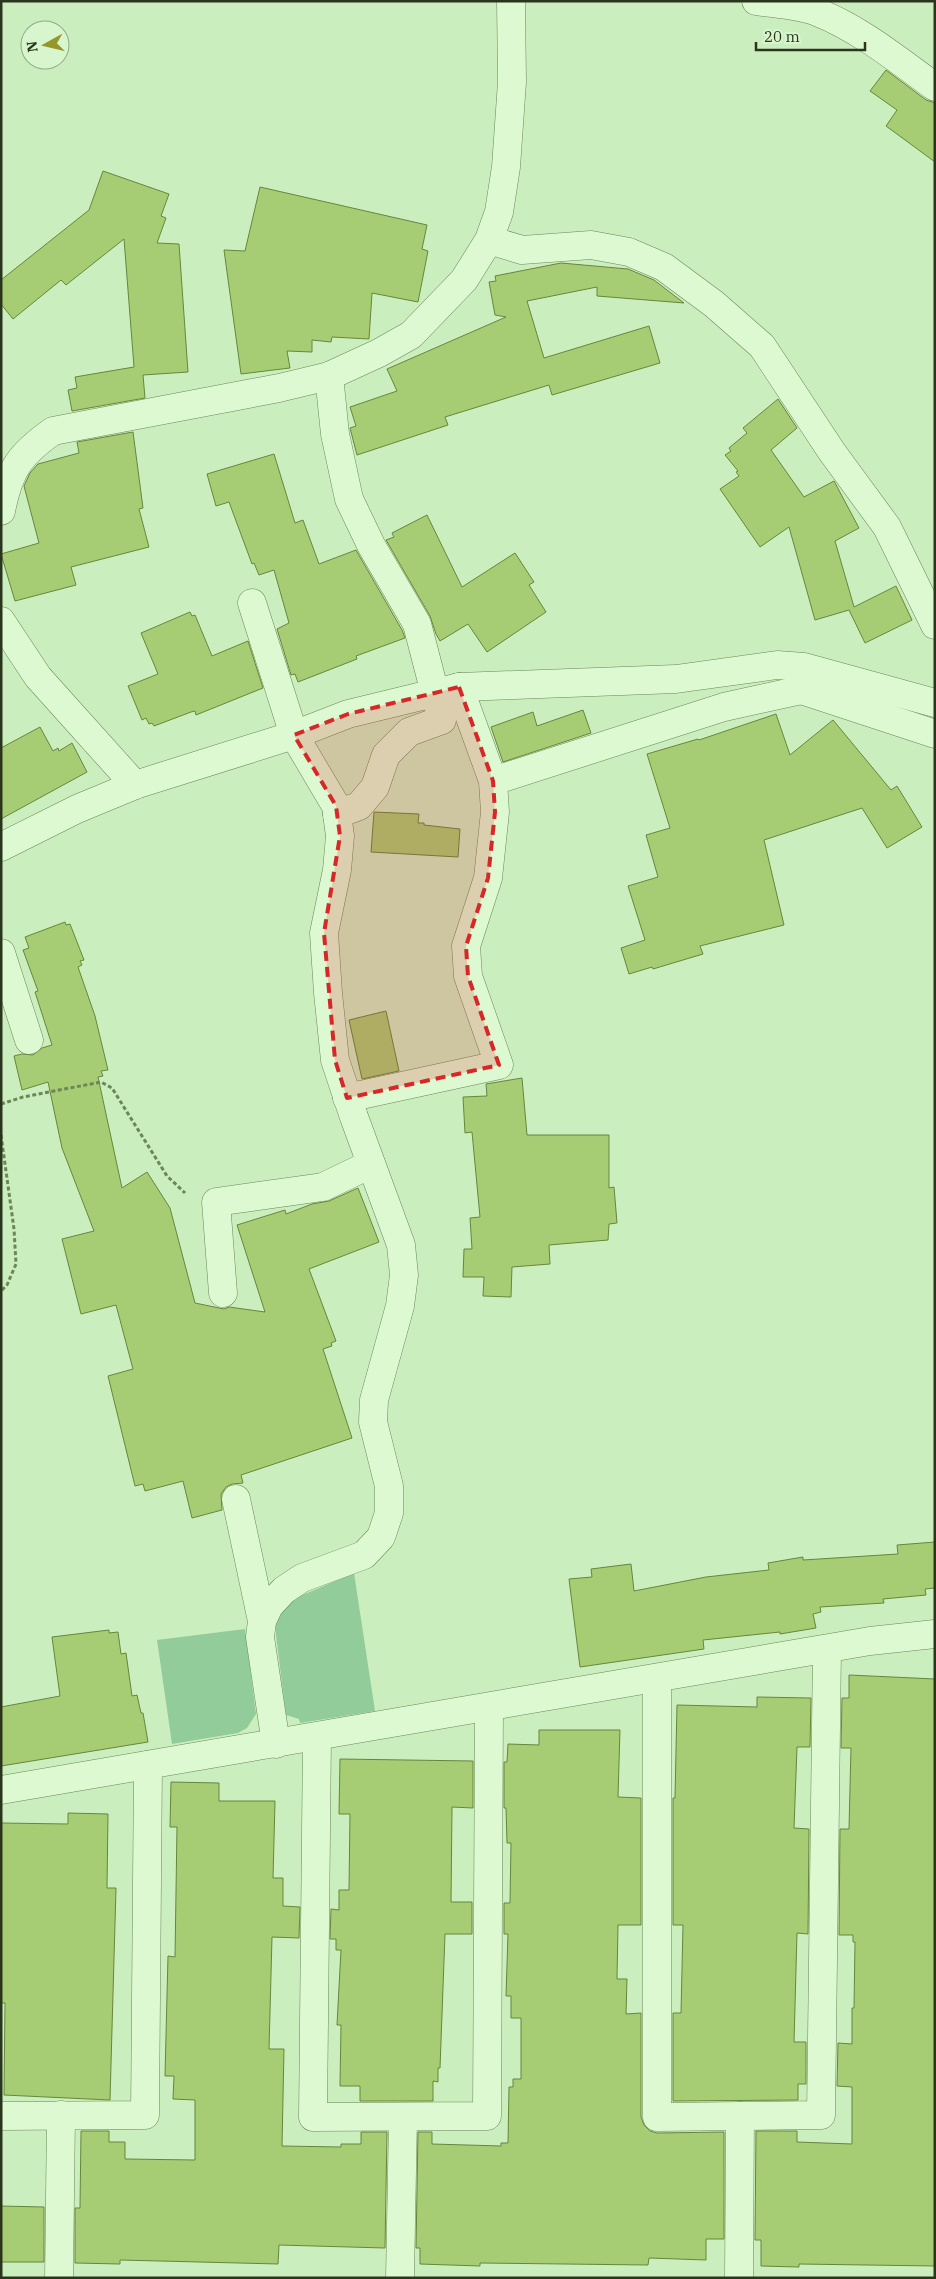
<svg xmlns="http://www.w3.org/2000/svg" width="936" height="2279" viewBox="0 0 936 2279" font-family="'IBM Plex Serif',serif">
  <rect width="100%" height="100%" fill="#cbeebe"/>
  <g fill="#92cc9a">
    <polygon points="354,1573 375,1711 300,1723 299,1719 286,1715 276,1635 276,1617 291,1600"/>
    <polygon points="245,1629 256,1714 247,1728 238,1733 172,1744 157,1640"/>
  </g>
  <g fill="#a6cd73" stroke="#67863c">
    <polygon points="886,70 926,100 935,103 935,162 886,126 897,110 870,91"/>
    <polygon points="103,171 169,194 161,216 166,218 157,243 179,244 188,372 143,375 145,398 72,411 68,390 77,388 75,377 134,367 124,239 66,285 61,280 13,319 1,304 1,280 89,210"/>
    <polygon points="260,187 427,225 422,249 428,251 418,302 372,293 369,339 332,337 331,342 312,340 312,352 287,351 290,368 241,374 224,250 245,251"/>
    <polygon points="561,263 628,269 654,280 684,303 597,296 597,287 527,301 544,358 649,326 660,363 552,395 549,385 445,417 448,425 357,455 350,428 356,426 350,407 397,391 387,369 506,317 495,315 489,282 496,281 495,276"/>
    <polygon points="778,399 797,428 771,450 804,497 834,481 859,528 835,541 854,607 896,586 912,620 865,643 849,610 815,620 789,527 760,547 720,489 739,476 736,472 738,471 725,455 731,451 729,448 747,433 743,428"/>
    <polygon points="133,432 143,508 139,509 149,547 71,567 76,585 15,601 1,554 39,543 24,486 30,473 38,464 79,453 77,442"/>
    <polygon points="274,454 295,523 303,520 319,564 356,550 402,630 405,638 356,656 357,659 298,682 295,674 291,675 277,629 289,623 274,570 259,575 254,563 252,564 229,502 216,506 207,474"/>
    <polygon points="427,515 462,587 515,553 534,582 529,585 546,612 487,652 468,624 440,641 436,634 430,616 386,540 394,537 392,533"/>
    <polygon points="190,612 192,616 195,615 212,656 248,641 263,688 196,715 195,711 191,712 154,726 152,723 149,724 146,718 142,720 128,686 158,674 141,633"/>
    <polygon points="583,710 591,733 503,762 491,727 533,712 537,726"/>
    <polygon points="776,714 790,755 833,720 891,790 897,786 922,827 887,848 862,808 764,840 784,925 700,946 703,954 653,969 652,967 629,974 621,948 645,940 628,886 658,877 646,835 670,828 647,754 698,739 699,740"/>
    <polygon points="40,727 53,751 58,748 59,751 72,743 87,772 1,819 1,748"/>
    <polygon points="374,812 419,814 418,823 424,823 424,825 460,829 458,857 371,852"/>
    <polygon points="65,922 66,925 70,924 84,960 80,961 82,965 78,967 95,1016 108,1070 101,1071 103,1076 98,1077 122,1188 147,1172 170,1208 195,1303 224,1309 229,1307 265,1312 237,1225 285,1210 286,1214 312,1204 329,1201 358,1188 379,1242 309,1269 336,1341 331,1343 332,1346 323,1349 352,1438 241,1475 243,1483 232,1484 226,1487 221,1494 222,1510 192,1518 183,1481 145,1491 143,1484 135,1486 108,1376 133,1369 116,1305 81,1314 62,1239 94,1231 62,1148 48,1082 22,1090 14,1056 22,1054 33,1055 42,1048 52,1045 35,992 38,991 23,950 29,948 25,937"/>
    <polygon points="386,1011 399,1071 362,1079 349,1020"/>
    <polygon points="522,1078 527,1135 609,1135 609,1188 614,1187 617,1223 609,1224 608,1240 549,1245 550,1264 512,1267 511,1297 483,1296 484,1277 463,1277 464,1249 472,1249 470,1218 480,1217 472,1132 465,1133 463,1097 487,1096 486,1084"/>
    <polygon points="935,1542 935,1588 925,1589 926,1595 883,1599 884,1603 820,1607 821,1612 813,1614 816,1628 780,1634 780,1632 703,1640 704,1649 580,1667 569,1579 592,1577 591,1569 631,1564 634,1591 706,1577 769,1570 768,1563 803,1557 803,1560 898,1554 897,1545"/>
    <polygon points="109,1630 109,1633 118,1632 121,1654 126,1653 132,1696 137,1695 141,1713 143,1713 148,1742 1,1766 1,1707 60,1696 52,1637"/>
    <polygon points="849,1675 935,1679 935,2266 799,2264 799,2267 761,2266 761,2240 755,2240 756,2131 797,2131 797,2142 852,2144 852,2087 837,2086 838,2043 852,2044 852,2008 854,2008 855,1942 853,1942 853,1935 839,1935 840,1829 849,1829 851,1748 841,1748 842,1698 849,1698"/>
    <polygon points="757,1697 811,1698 810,1747 797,1747 794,1828 809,1829 808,1934 797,1933 794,2042 806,2042 806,2084 798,2084 798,2100 673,2101 673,2013 681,2013 683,1925 673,1925 673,1798 675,1798 677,1705 757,1707"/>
    <polygon points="539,1730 620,1730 618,1797 641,1798 641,1925 618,1925 617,1979 627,1979 626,2014 641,2013 641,2117 644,2125 650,2131 657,2133 724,2132 724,2239 706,2239 706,2260 649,2258 648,2265 480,2263 480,2266 420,2264 420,2248 416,2248 418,2132 432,2132 432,2144 501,2146 501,2143 508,2143 509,2087 513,2087 513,2079 521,2079 521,2018 511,2018 511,1996 506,1996 508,1934 504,1934 504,1903 510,1903 511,1843 507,1843 506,1808 504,1808 504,1762 507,1762 508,1744 539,1745"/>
    <polygon points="340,1759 473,1761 473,1808 452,1807 451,1902 472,1902 472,1934 445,1934 440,2068 438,2068 438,2082 433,2081 433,2101 360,2101 360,2086 340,2086 341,2025 337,2025 341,1950 336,1950 336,1939 330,1939 331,1909 339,1910 339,1890 349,1890 350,1814 339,1814"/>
    <polygon points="171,1782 219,1783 219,1801 275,1801 273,1878 283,1878 283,1906 300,1907 299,1938 272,1937 269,2049 284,2049 282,2146 341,2147 341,2144 361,2144 361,2132 387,2132 385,2248 279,2245 278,2264 120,2260 120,2264 75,2263 75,2208 80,2208 81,2131 109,2131 109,2142 125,2142 125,2159 195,2160 195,2100 173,2099 174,2076 165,2076 168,1956 175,1957 177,1827 170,1827"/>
    <polygon points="68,1813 108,1814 107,1888 116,1888 110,2100 4,2095 5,2003 1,2003 1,1823 68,1824"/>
    <polygon points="1,2206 44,2207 44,2262 1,2262"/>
  </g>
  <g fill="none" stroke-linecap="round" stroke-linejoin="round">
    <defs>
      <g id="minor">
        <path d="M756,1C775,4 799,5 817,12C860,29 898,60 935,87"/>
        <polyline points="489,240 522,250 591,245 629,252 664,267 714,304 762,346 832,452 887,527 935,625"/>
        <polyline points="329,376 335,434 349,499 371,545 417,624 442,720 409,732 386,755 375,787 359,806 337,814"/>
        <path d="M1,511C9,470 19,455 53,431L279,388L329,376L379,353L411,335L464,280L489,240L499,212L506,167L512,82L511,1"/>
        <polyline points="252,603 294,735 336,806 340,836 337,870 324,933 328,993 335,1060 354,1117 401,1245 404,1275 400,1306 374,1400 373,1422 389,1486 389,1513 381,1537 364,1555 302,1578 284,1590 269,1606 262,1621 260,1637 276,1744"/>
        <polyline points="1,621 38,677 135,785"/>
        <polyline points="493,781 724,707 801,690 935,734"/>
        <polyline points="1,953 29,1040"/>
        <polyline points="347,1098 499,1065 468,976 466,946 488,878 495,812 493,781 459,687"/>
        <polyline points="223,1293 216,1202 323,1187 371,1164"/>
        <polyline points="236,1499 262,1621"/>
        <polyline points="657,1678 657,2117 821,2115 827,1649"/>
        <polyline points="317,1737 313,2117 487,2116 489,1708"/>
        <polyline points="1,1790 870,1641 935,1634"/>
        <polyline points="1,2116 145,2115 148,1765"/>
        <polyline points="59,2278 61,2115"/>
        <polyline points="400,2278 403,2117"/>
        <polyline points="739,2278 740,2116"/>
      </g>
      <polyline id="tertiary" points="1,847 77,809 135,785 294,735 348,714 459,687 676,679 777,665 804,667 935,703"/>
    </defs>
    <use href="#minor" stroke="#6c8757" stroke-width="29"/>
    <use href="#tertiary" stroke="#6c8757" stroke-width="29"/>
    <g stroke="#6c8757" stroke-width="3" stroke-dasharray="4 2.5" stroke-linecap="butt">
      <polyline points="1,1104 23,1097 101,1082 112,1088 167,1176 185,1193"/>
      <polyline points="1,1135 14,1229 16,1264 7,1285 1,1291"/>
    </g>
    <use href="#minor" stroke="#dcf9d1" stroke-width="28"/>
    <use href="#tertiary" stroke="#dcf9d1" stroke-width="28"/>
  </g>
  <path fill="#d62828" fill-opacity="0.2" stroke="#d62828" stroke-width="4" stroke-dasharray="10 6" stroke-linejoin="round" d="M459,687L493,781L495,812L488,878L466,946L468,976L499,1065L347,1098L335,1060L324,933L340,836L336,806L294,735L348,714Z"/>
  <rect width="936" height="2279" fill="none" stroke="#29361c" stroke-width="5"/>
  <g transform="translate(45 45) rotate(262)"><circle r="24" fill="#d8f6ce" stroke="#92a987"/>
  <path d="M0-4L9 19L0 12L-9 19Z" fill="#959726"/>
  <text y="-8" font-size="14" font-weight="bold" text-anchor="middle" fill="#29361c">N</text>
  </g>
  <path d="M756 42v8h109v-8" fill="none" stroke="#29361c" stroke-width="2.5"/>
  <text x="764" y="42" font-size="15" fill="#29361c" stroke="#d8f6ce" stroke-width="4" paint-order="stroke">20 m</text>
</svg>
